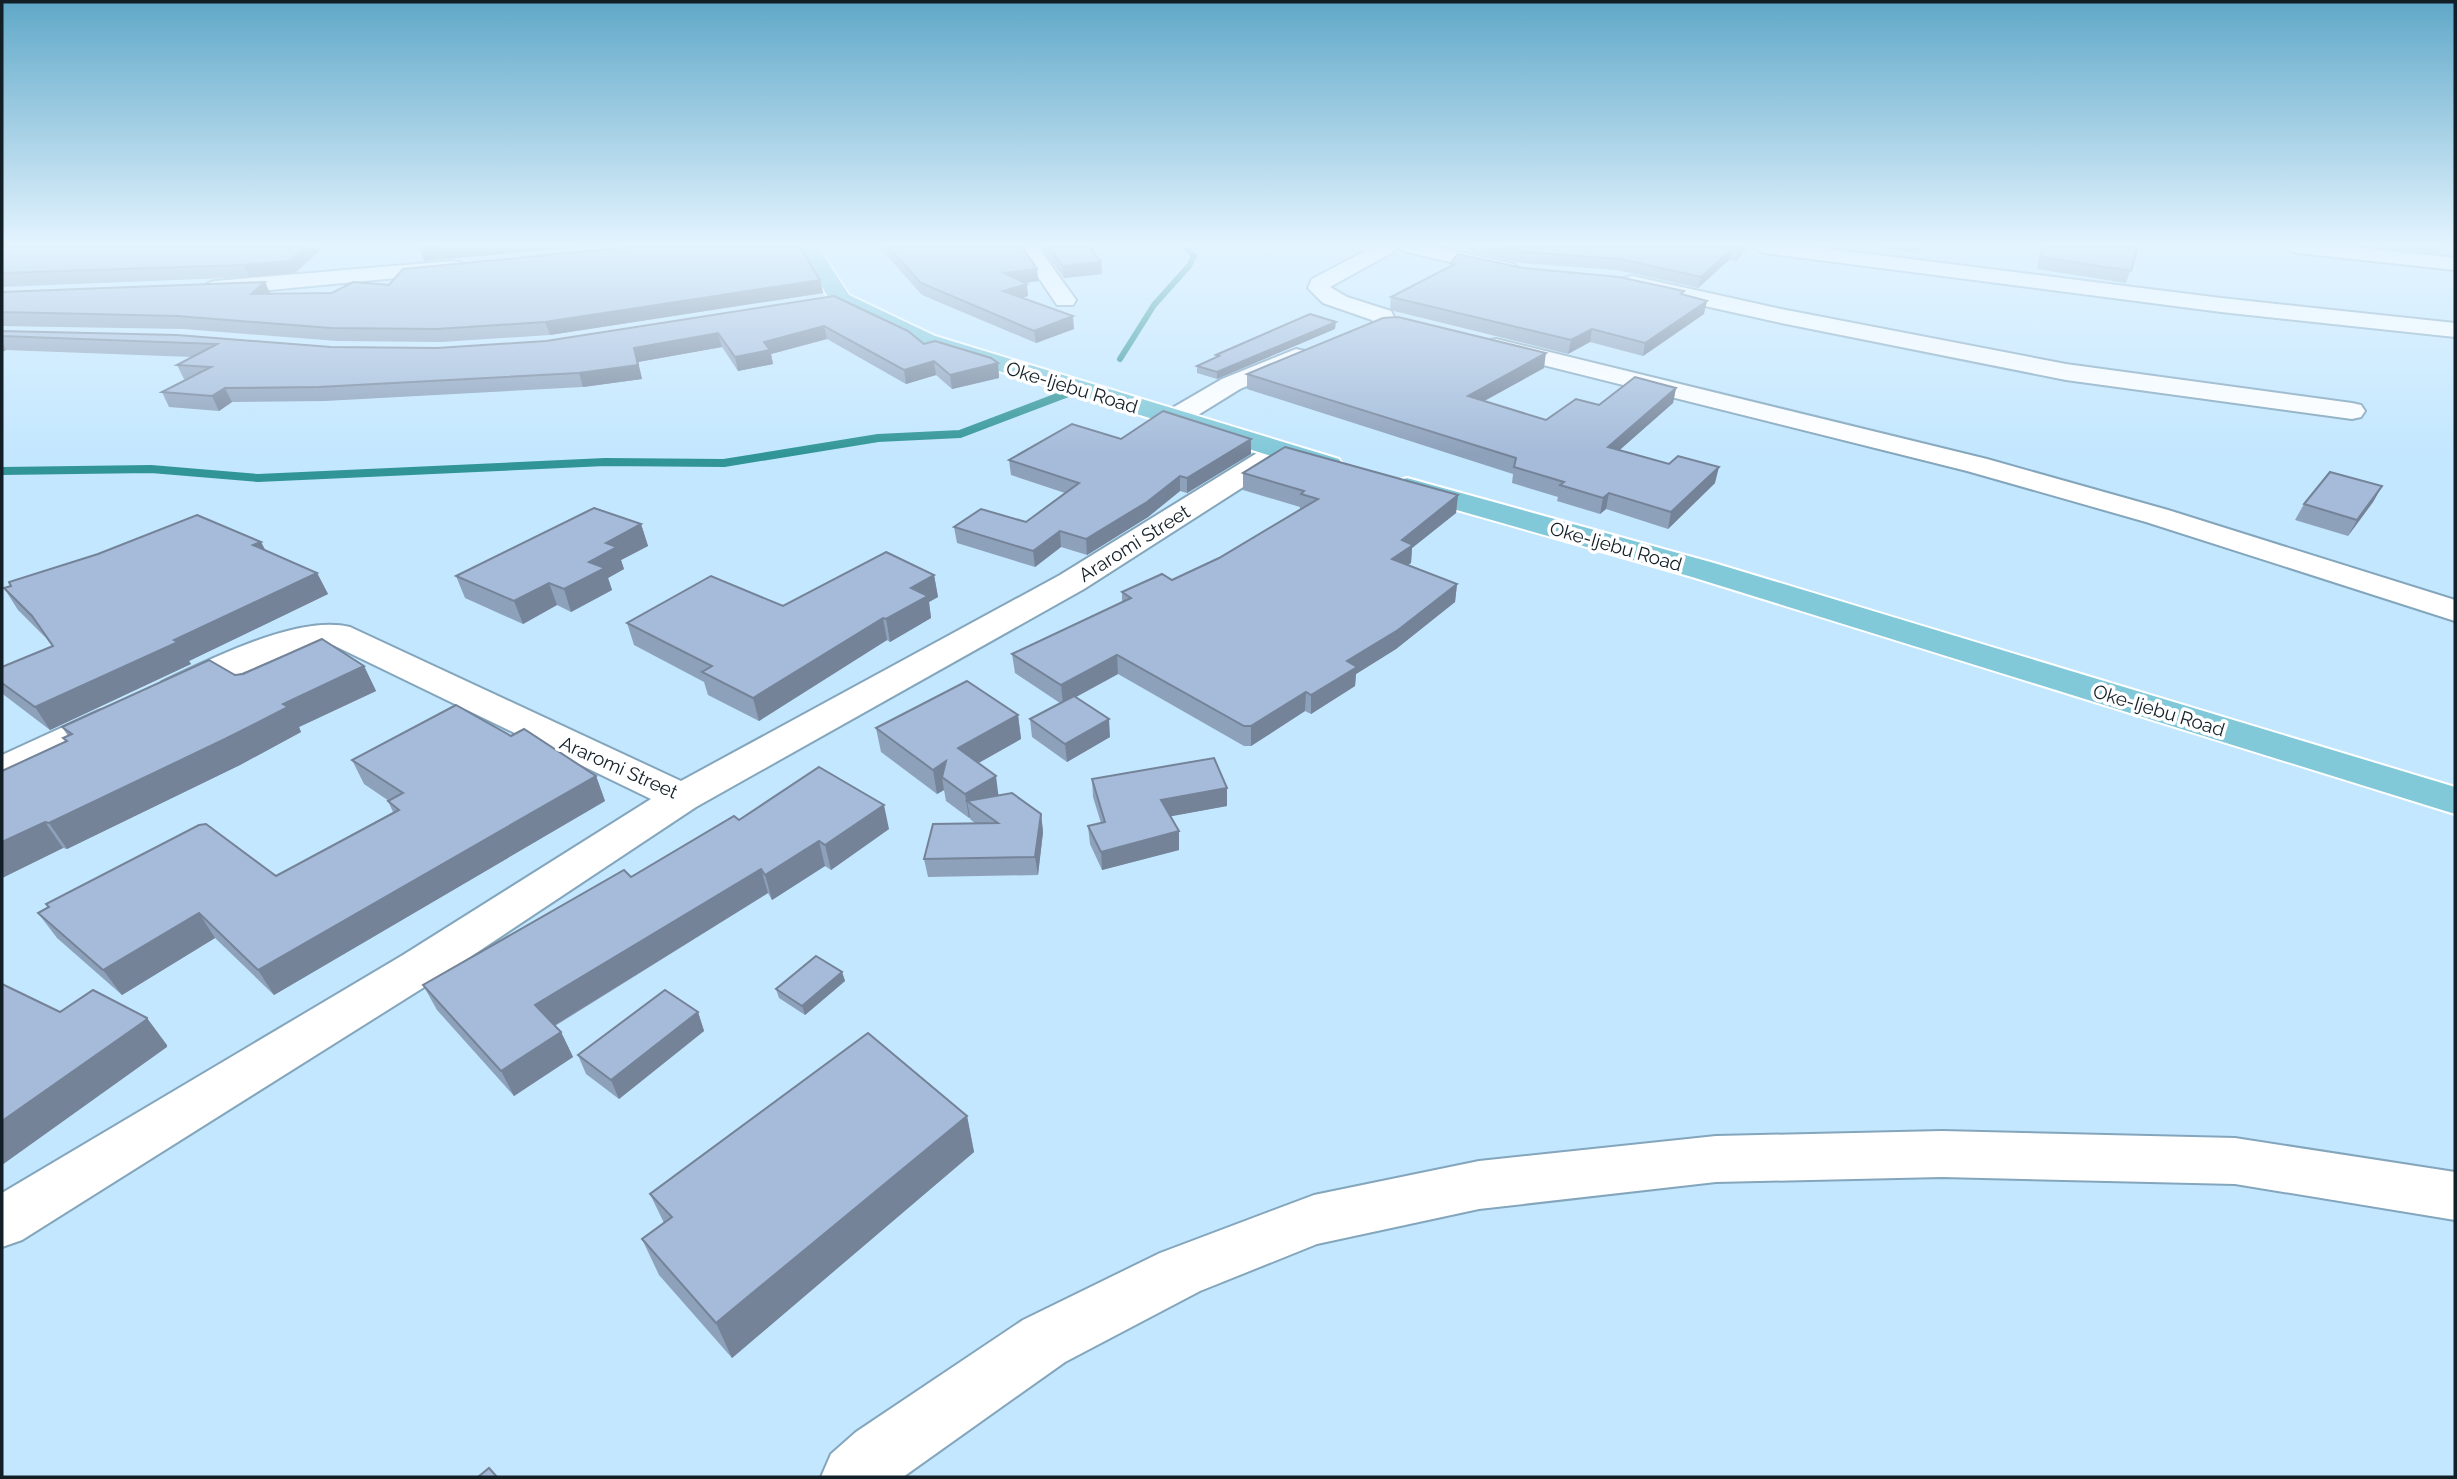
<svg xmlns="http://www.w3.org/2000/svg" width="2457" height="1479" viewBox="0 0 2457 1479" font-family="Raleway,sans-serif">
  <rect width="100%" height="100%" fill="#c3e7ff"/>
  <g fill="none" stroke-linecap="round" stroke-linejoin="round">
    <g stroke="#319597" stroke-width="6">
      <polyline points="1120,359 1154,305 1189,266 1194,256 1186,247"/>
      <polyline points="1063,395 1078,389"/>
    </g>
    <polyline stroke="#319597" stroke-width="8" points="2,471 151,469 258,478 605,462 724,463 878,438 960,434 1068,393"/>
    <defs>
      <g id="minor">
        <polygon points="1018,247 1038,247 1076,300 1073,305 1057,305"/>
        <polygon points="1373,247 1398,247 1395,251 1330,287 1347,297 1391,311 1396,321 1392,326 1376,326 1372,320 1323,303 1308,288 1312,279"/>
        <polygon points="1400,247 1437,247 1514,264 1517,269 1514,274 1506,275 1403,251"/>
        <polygon points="1755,247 1814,247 2221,298 2455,323 2455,337 2221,312 1765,253 1758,251"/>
        <polygon points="2287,247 2355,247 2455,258 2455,270 2297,253 2290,251"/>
        <polygon points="452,261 460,262 463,267 460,272 216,295 208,293 205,288 208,283 216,281"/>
        <polygon points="1632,276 1781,309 2066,364 2352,403 2361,405 2365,411 2361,417 2352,419 2066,380 1781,323 1624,288 1621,283 1624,278"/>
        <polygon points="1496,339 1987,459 2168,510 2455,600 2455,621 2146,522 1967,471 1487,351 1484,346 1487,341"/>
        <polygon points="1296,349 1305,351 1308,356 1305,361 1240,389 1185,423 1176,425 1167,423 1163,417 1167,411 1222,379"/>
        <path d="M1280,443L1290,445L1294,451L1290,457L1084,589L696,807L437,979L22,1240L2,1247V1193L403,955L651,799L333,645L287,654L175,701L162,698L157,690L162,682C209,660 298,614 350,627L681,781L1060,575L1270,445Z"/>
        <polygon points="111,708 124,711 130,719 124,727 16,779 2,782 2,755 98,711"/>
        <polygon points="1942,1131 2235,1138 2455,1172 2455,1220 2235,1184 1942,1177 1716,1182 1479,1209 1317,1244 1200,1291 1065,1362 903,1477 821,1477 831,1454 856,1432 1023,1320 1160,1253 1314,1195 1479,1161 1716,1136"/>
      </g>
      <g id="major">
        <polygon points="798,247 818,247 849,295 935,336 1339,459 1343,465 1339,471 1329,474 1319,471 919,346 833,305"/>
        <polygon points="1407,478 1714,563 2455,787 2455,814 1692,577 1397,493 1392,487 1397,481"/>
      </g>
    </defs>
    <use href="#minor" stroke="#84a6bc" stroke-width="4"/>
    <use href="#major" stroke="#fff" stroke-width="4"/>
    <use href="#minor" fill="#fff" fill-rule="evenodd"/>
    <use href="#major" fill="#81c8d8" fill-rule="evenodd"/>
  </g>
  <g fill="#8ea1bb">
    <polygon points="2,247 324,247 295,273 249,277 2,287"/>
    <polygon points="879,247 1022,247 1037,269 1038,281 1026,283 1028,296 1022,298 1074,329 1036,343 922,295"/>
    <polygon points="1041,247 1095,247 1095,252 1093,252 1101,262 1102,274 1064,278"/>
    <polygon points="1469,247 1748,247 1736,261 1729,260 1698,288 1618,270 1522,263 1468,251"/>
    <polygon points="1876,247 1921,247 1919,253"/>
    <polygon points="2041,247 2138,247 2126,283 2037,269"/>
    <polygon points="2379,247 2443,247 2439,254"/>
    <polygon points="1451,263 1523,268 1683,295 1704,314 1643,356 1590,342 1568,354 1390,310 1391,297 1450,266"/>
    <polygon points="820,280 823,293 550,335 442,342 337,341 184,329 2,326 2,292 265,282 270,294 332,293 389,285"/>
    <polygon points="834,296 924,344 998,363 999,378 952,389 936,375 906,384 827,339 771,354 773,364 738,371 722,347 638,362 642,379 583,387 325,401 232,402 219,411 169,407 162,392 187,379 184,379 177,365 192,357 6,350 2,352 2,331 331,347 437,348 546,341"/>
    <polygon points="1335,329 1217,379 1197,373 1197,366 1216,357 1216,355"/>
    <polygon points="1544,368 1484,401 1546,420 1599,405 1676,388 1673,403 1619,450 1715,483 1668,529 1606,509 1600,514 1557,501 1558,497 1512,483 1513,474 1247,389 1247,374"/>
    <polygon points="1121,439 1251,454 1187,493 1180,491 1148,517 1087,555 1061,547 1035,567 957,543 954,527 1026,522 1065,493 1011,475 1009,460"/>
    <polygon points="1243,473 1458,495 1456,513 1412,548 1411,563 1407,565 1457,584 1455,602 1396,649 1356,674 1355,686 1311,714 1305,711 1251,746 1244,746 1118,674 1076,697 1110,737 1067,762 1032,737 1030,719 1060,703 1015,673 1012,654 1122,602 1122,592 1172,580 1219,558 1300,510 1300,507 1243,490"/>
    <polygon points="2382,486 2373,502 2348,536 2295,520 2304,504"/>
    <polygon points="641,524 648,546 621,560 624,569 608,578 612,590 571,612 557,605 523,624 465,598 456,576"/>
    <polygon points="261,542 265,550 317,573 328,594 189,661 191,664 50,730 4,695 2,692 2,667 52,646 46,638 18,610 4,588"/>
    <polygon points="934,575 938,597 929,602 931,618 890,642 887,640 759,721 708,695 704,682 634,645 627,623 783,606"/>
    <polygon points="364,666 376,691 299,727 301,732 240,765 67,849 63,848 2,878 2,771 66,742 63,738 68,736 62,727 235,675"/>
    <polygon points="1018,715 1021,739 978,763 999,795 1041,814 1043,832 1038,875 928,877 924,859 976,824 970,819 970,817 969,818 946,801 944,790 937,794 881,752 876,728"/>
    <polygon points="511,736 596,776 605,801 274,995 215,938 122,995 57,938 38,913 49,907 46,904 276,876 393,812 388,801 389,801 364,784 352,760"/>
    <polygon points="1092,779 1227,788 1227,806 1170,816 1179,850 1102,870 1090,844 1088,826 1101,823 1093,797"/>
    <polygon points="739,820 889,829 831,870 825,866 772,900 768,893 555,1026 561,1032 573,1057 514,1096 437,1010 423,985 631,877"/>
    <polygon points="842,972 845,981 805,1015 779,998 776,989"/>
    <polygon points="698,1012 704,1031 619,1099 586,1074 578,1055"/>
    <polygon points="967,1116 974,1152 732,1358 659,1275 642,1239 664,1223 650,1194"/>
  </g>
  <g fill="#748398">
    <polygon points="305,247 324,247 295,273 249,277 243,265"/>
    <polygon points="440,247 579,247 424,261 420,249"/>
    <polygon points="1741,247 1748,247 1736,261 1738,250"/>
    <polygon points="1732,249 1729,260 1698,288 1701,277"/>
    <polygon points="1101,262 1102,274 1064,278 1063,266"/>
    <polygon points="1037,269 1038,281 1005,285 1004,273"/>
    <polygon points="820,280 823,293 550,335 545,322"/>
    <polygon points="265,282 271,295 251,294"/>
    <polygon points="1027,284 1028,296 1004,303 1003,291"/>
    <polygon points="1707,301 1704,314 1643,356 1645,343"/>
    <polygon points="1073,316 1074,329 1036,343 1034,331"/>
    <polygon points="1336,322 1335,329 1217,379 1217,372"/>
    <polygon points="824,326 827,339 771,354 773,364 738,371 735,357 764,342"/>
    <polygon points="1592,329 1590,342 1568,354 1571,340"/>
    <polygon points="718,333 722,347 638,362 642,379 583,387 579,373 634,348"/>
    <polygon points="2,342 6,350 2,352"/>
    <polygon points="1546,353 1544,368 1466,411 1468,396"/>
    <polygon points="934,361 936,375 906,384 904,370"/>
    <polygon points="998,363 999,378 952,389 950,375"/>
    <polygon points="225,388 232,402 219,411 212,396"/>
    <polygon points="1676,388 1673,403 1605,463 1608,447"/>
    <polygon points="1251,439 1251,454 1187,493 1187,478"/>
    <polygon points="1719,467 1715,483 1668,529 1671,512"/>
    <polygon points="1180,476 1180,491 1148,517 1087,555 1086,539"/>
    <polygon points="2382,486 2373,502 2348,536 2357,520"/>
    <polygon points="1609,493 1606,509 1600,514 1603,498"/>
    <polygon points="1458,495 1456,513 1412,548 1411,563 1390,577 1392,559 1402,540"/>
    <polygon points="641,524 648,546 621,560 624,569 608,578 612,590 571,612 564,589 606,543"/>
    <polygon points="1060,531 1061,547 1035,567 1033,551"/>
    <polygon points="261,542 272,563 253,545"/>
    <polygon points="317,573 328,594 189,661 191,664 50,730 35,707 174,640"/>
    <polygon points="934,575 938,597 929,602 931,618 890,642 886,619 911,588"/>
    <polygon points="549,583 557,605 523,624 514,601"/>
    <polygon points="1457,584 1455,602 1396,649 1356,674 1355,686 1311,714 1311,695 1347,661"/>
    <polygon points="883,618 887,640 759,721 753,698"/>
    <polygon points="1117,655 1118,674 1063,704 1061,685"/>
    <polygon points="364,666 376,691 299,727 301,732 240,765 67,849 49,823 283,704"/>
    <polygon points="1306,692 1305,711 1251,746 1251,726"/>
    <polygon points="1018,715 1021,739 961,773 958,748"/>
    <polygon points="1109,719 1110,737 1067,762 1065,744"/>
    <polygon points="946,761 942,777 944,790 937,794 933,770"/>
    <polygon points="596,776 605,801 274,995 258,970"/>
    <polygon points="996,776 999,800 967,801 970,817 969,818 965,794"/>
    <polygon points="1227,788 1227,806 1162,818 1161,800"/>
    <polygon points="884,805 889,829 831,870 825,845"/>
    <polygon points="1041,814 1043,832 1038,875 1035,857"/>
    <polygon points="45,822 63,848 2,878 2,842"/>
    <polygon points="1179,831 1179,850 1102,870 1101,852"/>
    <polygon points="819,841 825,866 772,900 765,875"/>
    <polygon points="761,869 768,893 547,1030 535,1005"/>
    <polygon points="199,913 215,938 122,995 103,970"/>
    <polygon points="842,972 845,981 805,1015 802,1006"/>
    <polygon points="698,1012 704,1031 619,1099 611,1080"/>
    <polygon points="147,1018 167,1045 167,1047 2,1165 2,1121"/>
    <polygon points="561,1032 573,1057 514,1096 501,1071"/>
    <polygon points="967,1116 974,1152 732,1358 716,1323"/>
  </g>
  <g fill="#a5bbd9" stroke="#748398" stroke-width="2">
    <polygon points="2,247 305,247 289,261 243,265 2,273"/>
    <polygon points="421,247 440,247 420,249"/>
    <polygon points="632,247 800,247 820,280 545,322 437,329 331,328 177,316 2,312 2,292 265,282 251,294 332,293 353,282 389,285 403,269"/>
    <polygon points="888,247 1022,247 1037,269 1004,273 1027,284 1003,291 1073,316 1034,331 921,283"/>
    <polygon points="1049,247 1089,247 1101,262 1063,266"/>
    <polygon points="1501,247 1741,247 1738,250 1732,249 1701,277 1620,259 1524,252"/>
    <polygon points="2043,247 2138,247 2131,271 2041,257"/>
    <polygon points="1458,254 1523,268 1619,277 1684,291 1681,294 1707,301 1645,343 1592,329 1571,340 1391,297 1455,264 1451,263"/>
    <polygon points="834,296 908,331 924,344 935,341 991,358 998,363 950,375 934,361 904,370 824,326 764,342 770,350 735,357 718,333 634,348 638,365 579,373 319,387 225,388 212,396 162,392 211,367 177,365 217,344 2,336 2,331 177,335 331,347 437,348 546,341"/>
    <polygon points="1310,314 1336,322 1217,372 1197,366 1219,356 1216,355"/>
    <polygon points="1398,317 1546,353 1468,396 1546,420 1576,399 1599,405 1635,377 1676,388 1608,447 1669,464 1678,456 1719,467 1671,512 1609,493 1603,498 1560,485 1564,482 1514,467 1516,458 1247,374 1383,318"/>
    <polygon points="1163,411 1251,439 1187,478 1180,476 1147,502 1086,539 1060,531 1033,551 954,527 981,509 1026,522 1079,483 1009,460 1072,424 1121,439"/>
    <polygon points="1285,447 1458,495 1402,540 1413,545 1392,559 1457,584 1398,630 1347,661 1357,667 1311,695 1306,692 1251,726 1244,726 1117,655 1061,685 1012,654 1131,598 1122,592 1162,574 1172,580 1219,558 1318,499 1301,494 1304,491 1243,473"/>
    <polygon points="2330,472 2382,486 2357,520 2304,504"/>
    <polygon points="594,508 641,524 606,543 617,547 589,562 605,568 564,589 549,583 514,601 456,576"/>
    <polygon points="197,515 261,542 253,545 317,573 174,640 178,642 35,707 2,683 2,667 53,646 32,616 4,588 11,586 9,582 98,554"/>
    <polygon points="886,552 934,575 911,588 928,596 886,619 883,618 753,698 702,672 712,666 627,623 711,576 783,606"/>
    <polygon points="322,639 364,666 283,704 288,707 225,739 49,823 45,822 2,842 2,771 67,741 63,738 72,734 62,727 209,660 235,675 243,674"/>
    <polygon points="967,681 1018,715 958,748 996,776 965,794 942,777 946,761 933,770 876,728"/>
    <polygon points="1074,696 1109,719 1065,744 1030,719"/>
    <polygon points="456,705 511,736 524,729 596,776 258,970 199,913 103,970 38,913 49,907 46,904 199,825 206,824 276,876 399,810 388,801 403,793 352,760"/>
    <polygon points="1214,758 1227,788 1161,800 1179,831 1101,852 1088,826 1105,822 1092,779"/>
    <polygon points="819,767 884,805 825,845 819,841 765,875 761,869 535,1005 561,1032 501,1071 423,985 624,870 631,877 734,816 739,820"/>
    <polygon points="1012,793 1041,814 1035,857 924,859 933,824 998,823 967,801"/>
    <polygon points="816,956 842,972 802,1006 776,989"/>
    <polygon points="2,984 60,1012 93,990 147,1018 146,1020 2,1121"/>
    <polygon points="665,990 698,1012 611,1080 578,1055"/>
    <polygon points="868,1033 967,1116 716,1323 642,1239 672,1217 650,1194"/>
    <polygon points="489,1468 497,1477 478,1477"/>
  </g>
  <linearGradient id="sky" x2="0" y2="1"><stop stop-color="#5fa8c8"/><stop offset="0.54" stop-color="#e4f4ff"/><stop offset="1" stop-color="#e4f4ff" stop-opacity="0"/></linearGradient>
  <rect width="2457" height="454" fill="url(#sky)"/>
  <g text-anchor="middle" stroke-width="7" stroke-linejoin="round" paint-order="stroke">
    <g font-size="19" fill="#121f27" stroke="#fff">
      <text transform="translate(1072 387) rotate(17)" y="7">Oke-Ijebu Road</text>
      <text transform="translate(1134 543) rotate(-32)" y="7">Araromi Street</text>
      <text transform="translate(1616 546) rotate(16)" y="7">Oke-Ijebu Road</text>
      <text transform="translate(2159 710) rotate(17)" y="7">Oke-Ijebu Road</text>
      <text transform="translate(619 767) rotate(24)" y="7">Araromi Street</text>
    </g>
  </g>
  <rect width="2457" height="1479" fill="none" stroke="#121f27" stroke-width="7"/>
</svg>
